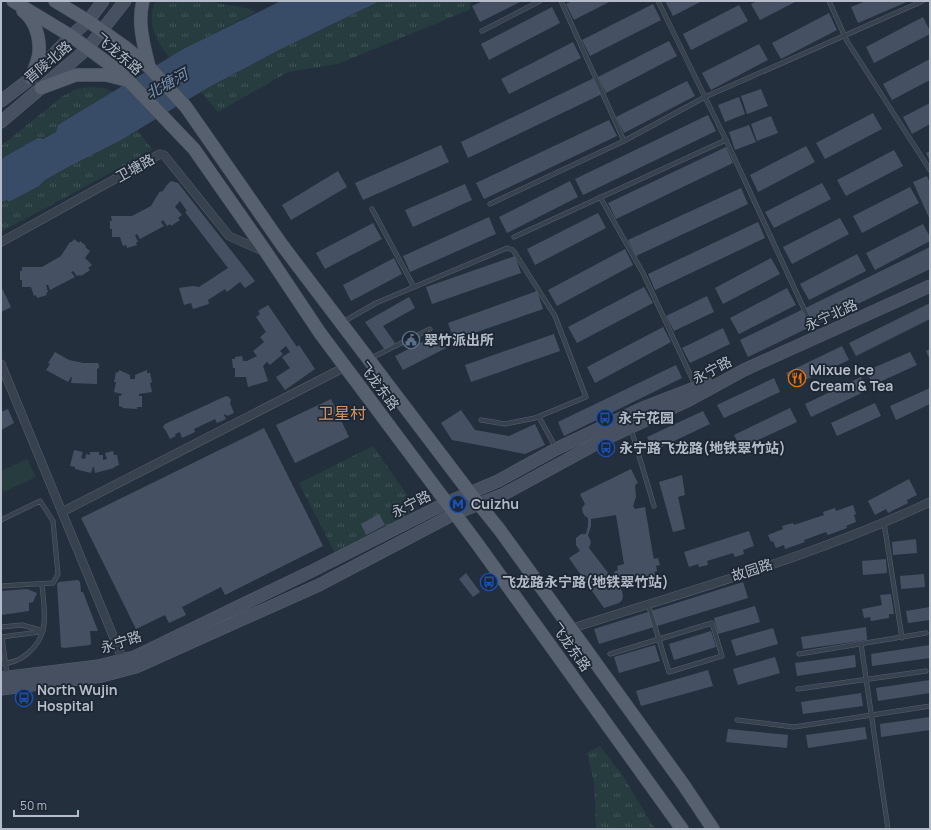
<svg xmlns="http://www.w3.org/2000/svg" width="931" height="830" viewBox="0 0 931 830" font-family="Manrope,'Noto Sans SC',sans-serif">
  <defs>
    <pattern id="park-tufts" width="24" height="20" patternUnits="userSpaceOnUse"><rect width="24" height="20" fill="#263c3f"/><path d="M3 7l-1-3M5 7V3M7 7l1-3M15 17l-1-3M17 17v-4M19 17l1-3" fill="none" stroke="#435659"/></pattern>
  </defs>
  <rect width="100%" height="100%" fill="#242f3e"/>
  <g fill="url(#park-tufts)">
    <path d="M156,1H216L217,3L246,8L256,12L185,48L170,58C157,43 145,20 156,1Z"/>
    <polygon points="380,1 470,1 471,9 338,64 288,72 218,112 200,91 281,49"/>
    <polygon points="90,87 104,88 113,92 58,125 56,132 1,159 1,146 63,96 76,89"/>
    <polygon points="137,130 153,150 1,232 1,202 7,199 9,202 39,186 45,180 72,165"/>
    <polygon points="373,446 417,509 416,516 335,553 299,483"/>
    <polygon points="600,746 623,776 655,829 596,829 594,782 587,753"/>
  </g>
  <polygon fill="#263c3f" points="27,459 36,477 4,492 1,485 1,471"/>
  <polygon fill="#394c67" points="281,1 380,1 281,49 209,87 121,140 72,165 45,180 39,186 9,202 7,200 1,202 1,159 38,138 43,139 56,132 58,125 185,48"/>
  <g fill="#455162">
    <polygon points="483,1 522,1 480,22 472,6"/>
    <polygon points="572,1 611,1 574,20 566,4"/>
    <polygon points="665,1 702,1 673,16"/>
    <polygon points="757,1 797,1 760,20 751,4"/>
    <polygon points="866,1 909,1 858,23 851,7"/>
    <polygon points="653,4 661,20 590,56 582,40"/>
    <polygon points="739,5 748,21 691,50 683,34"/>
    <polygon points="552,7 560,23 489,60 481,44"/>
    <polygon points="829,13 837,30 781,59 772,43"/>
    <polygon points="923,17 930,31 930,34 874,63 866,47"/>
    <polygon points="669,41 677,56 606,93 598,77"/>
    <polygon points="573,42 581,58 509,94 501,79"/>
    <polygon points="759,44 768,60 711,90 702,73"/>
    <polygon points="930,59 930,80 892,100 883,84"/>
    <polygon points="594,78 602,94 468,158 461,142"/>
    <polygon points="687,81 695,96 624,133 616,117"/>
    <polygon points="761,89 768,106 747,114 741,96"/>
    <polygon points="739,97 745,114 725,122 718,105"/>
    <polygon points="930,103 930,124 912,134 903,117"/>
    <polygon points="873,113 882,129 825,159 816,143"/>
    <polygon points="708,115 716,131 583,195 575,179"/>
    <polygon points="771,116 778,133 757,141 751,124"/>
    <polygon points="609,120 617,136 484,199 476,183"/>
    <polygon points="749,125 756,142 735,150 729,132"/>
    <polygon points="441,145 449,162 363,200 355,183"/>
    <polygon points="806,146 815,162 758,192 750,175"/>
    <polygon points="726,147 733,163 616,219 608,203"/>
    <polygon points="894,150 903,166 846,196 837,180"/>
    <polygon points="930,151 930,161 926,153"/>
    <polygon points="338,171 347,187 291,220 282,205"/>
    <polygon points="927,176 930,183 930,220 913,182"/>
    <polygon points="171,181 178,183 255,281 245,288 240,282 227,292 225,289 208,300 209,304 193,309 191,303 184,305 179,288 193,286 199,287 228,268 185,212 187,211 180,201 175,207 182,215 178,218 180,220 171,226 170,224 167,226 163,220 161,222 164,226 140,239 137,234 135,235 138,242 136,242 137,245 127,248 126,245 123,246 120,237 112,237 112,229 110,229 110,221 112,221 111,216 132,216 151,206 160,191 162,192 167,185"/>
    <polygon points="570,181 578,197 507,233 499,217"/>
    <polygon points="822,183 831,199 774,228 765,212"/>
    <polygon points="465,184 472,200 413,227 405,210"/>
    <polygon points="910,187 919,203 862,233 853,216"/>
    <polygon points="741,188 748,204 636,256 628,240"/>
    <polygon points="598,213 606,228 535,265 527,249"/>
    <polygon points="489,217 496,234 410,272 403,256"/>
    <polygon points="840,218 849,234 792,264 783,247"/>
    <polygon points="758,222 765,238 655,290 648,274"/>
    <polygon points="373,223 382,239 325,269 316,253"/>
    <polygon points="923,224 930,237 930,241 875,270 866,253"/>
    <polygon points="74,239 79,243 80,241 86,246 85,247 90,251 85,258 92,265 88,268 90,270 81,276 80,275 77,276 73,271 71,272 75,277 50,290 48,285 46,285 48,292 46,293 47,295 37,298 36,295 34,296 31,287 22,287 22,280 20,280 20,271 22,271 22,267 42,267 61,256 70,242 72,242"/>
    <polygon points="930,247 930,269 748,357 740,340"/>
    <polygon points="625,249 633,265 557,306 548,290"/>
    <polygon points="857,254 866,271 809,300 800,284"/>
    <polygon points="515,256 521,273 432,304 426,287"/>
    <polygon points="394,258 402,274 351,301 343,285"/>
    <polygon points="771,258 780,274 723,304 715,288"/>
    <polygon points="1,286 11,307 1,312"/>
    <polygon points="644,287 653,303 577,343 568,327"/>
    <polygon points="787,288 796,305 739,334 730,318"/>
    <polygon points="537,291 543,309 454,340 448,323"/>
    <polygon points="707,296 714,312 674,331 666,316"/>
    <polygon points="409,297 415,308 383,326 395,343 385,350 365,322"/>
    <polygon points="930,303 930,319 856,356 849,343"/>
    <polygon points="268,305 297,347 299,345 315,369 285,390 276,377 290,368 282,357 290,352 286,346 280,351 283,354 270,365 267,362 263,366 268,381 248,387 246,377 235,377 235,368 233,368 232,359 235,359 235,357 242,356 243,361 247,361 257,356 253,351 264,342 260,337 266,332 256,317 260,314 258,311"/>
    <polygon points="663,327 671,342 595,383 587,367"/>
    <polygon points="723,328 730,344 690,363 682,348"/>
    <polygon points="438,334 446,348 403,370 395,356"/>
    <polygon points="554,334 560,351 471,382 465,365"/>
    <polygon points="842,346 849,360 792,386 786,373"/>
    <polygon points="930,349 930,360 926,351"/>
    <polygon points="55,352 69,360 83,363 98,363 99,365 99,368 97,369 97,384 71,383 72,377 71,377 68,382 46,370 50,364 48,363"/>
    <polygon points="910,352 917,365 873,385 866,371"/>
    <polygon points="676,365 682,378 564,436 558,422"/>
    <polygon points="119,370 130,375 130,379 135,379 135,375 147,370 147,373 150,373 152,382 150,383 152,392 139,394 139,396 142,396 142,407 137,407 137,409 122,408 123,407 119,406 119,396 121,396 122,394 114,392 116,382 114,382 116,372 118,373"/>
    <polygon points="861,377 868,390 811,417 805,404"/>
    <polygon points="774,378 780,392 724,418 717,405"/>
    <polygon points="930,388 930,404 896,420 890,406"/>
    <polygon points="226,396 229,397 231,400 230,403 234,413 227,416 225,414 224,415 226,419 217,423 215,419 194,429 195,432 182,438 180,432 175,434 176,436 170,439 166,431 163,427 165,424"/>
    <polygon points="331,399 349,437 295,463 276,425"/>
    <polygon points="875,403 881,416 837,436 831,423"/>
    <polygon points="790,408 797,422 741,448 734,435"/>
    <polygon points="8,409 14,423 1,430 1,412"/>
    <polygon points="461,410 475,430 509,436 535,424 545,445 525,454 452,440 441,423"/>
    <polygon points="703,411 710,424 653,451 647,437"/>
    <polygon points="264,428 323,546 225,595 221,587 182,607 186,615 169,623 165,615 136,629 81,518"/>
    <polygon points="74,450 83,452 81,458 85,459 86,454 90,455 90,452 99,452 99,455 103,455 103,460 107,459 105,453 113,451 114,455 117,455 119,465 114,467 114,468 95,473 94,467 93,467 91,473 75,469 75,467 70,466"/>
    <polygon points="631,469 638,483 635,485 636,497 633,506 635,509 645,507 653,555 654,559 658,558 660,565 656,566 657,571 654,572 656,576 627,585 626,580 623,581 621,576 616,578 614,572 618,570 617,566 624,564 616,515 591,519 591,526 588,535 591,542 589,548 622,591 623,596 622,600 619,603 604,608 569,558 580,551 576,545 576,538 581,534 586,534 588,526 588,518 585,516 583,513 582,508 585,504 580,494"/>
    <polygon points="682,475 685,495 678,497 685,529 673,532 659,482"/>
    <polygon points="909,479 917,495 907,500 908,503 888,513 886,509 875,515 868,501"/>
    <polygon points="853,505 856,514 854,515 856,522 846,526 847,528 828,535 826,532 804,540 805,542 785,549 784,545 776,548 773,541 771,542 768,535 783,529 782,526 793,523 794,525 824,515 823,512 835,508 836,511"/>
    <polygon points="379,514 385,525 366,535 361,524"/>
    <polygon points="749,531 754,546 743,550 744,554 735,557 733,553 707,561 708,565 699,567 698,564 689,567 684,552"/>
    <polygon points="916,539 917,553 893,555 892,542"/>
    <polygon points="886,559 887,573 863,575 862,561"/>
    <polygon points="466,573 480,592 473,597 459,579"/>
    <polygon points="924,574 925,587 901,589 900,576"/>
    <polygon points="78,580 80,582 81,592 83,592 98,631 90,631 91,643 90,645 64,648 61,647 57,584 59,582"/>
    <polygon points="743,582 748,598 599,644 594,629"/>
    <polygon points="27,589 37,593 33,602 29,603 29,611 1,615 1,591"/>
    <polygon points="891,594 894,614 889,614 889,618 871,621 870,617 864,618 862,609 882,605 880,595"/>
    <polygon points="755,606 760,622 718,634 714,618"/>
    <polygon points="930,607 930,620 908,623 906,611"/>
    <polygon points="866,627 867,640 803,649 801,637"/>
    <polygon points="773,628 778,644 736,656 731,640"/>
    <polygon points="711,631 716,647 674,660 669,644"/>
    <polygon points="655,645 660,661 619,673 614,657"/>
    <polygon points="930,645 930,658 872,666 871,654"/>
    <polygon points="855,655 856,667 797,676 795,663"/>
    <polygon points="775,657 780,673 738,685 733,669"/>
    <polygon points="708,670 713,686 641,706 636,691"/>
    <polygon points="930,680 930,693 878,701 876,688"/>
    <polygon points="861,693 863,706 803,714 801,702"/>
    <polygon points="930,717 930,730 881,737 880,724"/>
    <polygon points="865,727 867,739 808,748 806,735"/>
    <polygon points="728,729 788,735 787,748 726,742"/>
  </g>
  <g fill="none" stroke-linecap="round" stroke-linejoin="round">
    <defs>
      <g id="lane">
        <polyline points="561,1 624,141"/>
        <polyline points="658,1 726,140 816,335"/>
        <polyline points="829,1 847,41 930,170"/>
        <polyline points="482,31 540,1"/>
        <polyline points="600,197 643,273 696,387"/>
        <polyline points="490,204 624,141 705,97 923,1"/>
        <polyline points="372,209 414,287"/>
        <polyline points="514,237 726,140"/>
        <polyline points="343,322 376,303 507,248 513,250 555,316 586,397 535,418 505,424 481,420"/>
        <polyline points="371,358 430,329"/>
        <polyline points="539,417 556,448"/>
        <polyline points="631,429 654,506"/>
        <polyline points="1,520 40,501 53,521 58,574 53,583 1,586"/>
        <polyline points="884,523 902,638"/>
        <polyline points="1,627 22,625 43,631"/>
        <polyline points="1,637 40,632"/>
        <polyline points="2,637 7,675"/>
        <polyline points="861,644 888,829"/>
        <polyline points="610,654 712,623 722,656 669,672 648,604"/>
        <polyline points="799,654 926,633"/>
        <path d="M1,663C10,664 20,660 27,654C51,635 44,611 42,584"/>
        <polyline points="798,689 926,671"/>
        <polyline points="737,720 794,727 930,706"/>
      </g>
      <g id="street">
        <polyline points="1,242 160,154 164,155 229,236 265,252"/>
        <polyline points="1,364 123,660"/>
        <polyline points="62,512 345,367"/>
        <path d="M570,629C691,590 815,556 930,502"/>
      </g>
      <g id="secondary">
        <polyline points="1,101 31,78 71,36 88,21 103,1"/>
        <polyline points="1,122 88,48 125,1"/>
        <polyline points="1,678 98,666 134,657 312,571 446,503 498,481 556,449 645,407 707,383"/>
        <polyline points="1,689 102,676 136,667 319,585 454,514 504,494 605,439 689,400 744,370 930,286"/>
      </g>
      <g id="primary">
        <polyline points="13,1 71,36 112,66 128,80 194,149 266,252 320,333 476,542 682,829"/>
        <polyline points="55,1 88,21 125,47 149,67 186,107 282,245 470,493 499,529 683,784 713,829"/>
        <path d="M143,1C137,23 144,45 149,67"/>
        <path d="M23,11C36,21 40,38 39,53C38,61 34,70 31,78"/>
        <polyline points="41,88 76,75 106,75 126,80"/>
      </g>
    </defs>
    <use href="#lane" stroke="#565f6c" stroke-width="5"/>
    <use href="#street" stroke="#565f6c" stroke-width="9"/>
    <use href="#secondary" stroke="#565f6c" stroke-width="13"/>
    <use href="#primary" stroke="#414a57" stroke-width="14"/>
    <use href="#lane" stroke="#38414e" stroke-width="4"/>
    <use href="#street" stroke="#38414e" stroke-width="8"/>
    <use href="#secondary" stroke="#465061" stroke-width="12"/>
    <use href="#primary" stroke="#56606e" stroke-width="13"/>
  </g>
  <defs>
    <symbol id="civic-ring" viewBox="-11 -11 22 22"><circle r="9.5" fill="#1d2633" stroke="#5c6f8a" stroke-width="1.5"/><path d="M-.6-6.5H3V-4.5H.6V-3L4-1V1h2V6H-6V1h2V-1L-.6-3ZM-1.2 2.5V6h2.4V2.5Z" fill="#5c6f8a"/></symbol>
    <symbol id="restaurant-ring" viewBox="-11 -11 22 22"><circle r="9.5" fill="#1d2633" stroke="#e8710a" stroke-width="1.5"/><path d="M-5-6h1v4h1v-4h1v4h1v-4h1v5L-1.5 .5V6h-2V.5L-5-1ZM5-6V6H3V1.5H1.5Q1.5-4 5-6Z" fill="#e8710a"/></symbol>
    <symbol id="bus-ring" viewBox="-11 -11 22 22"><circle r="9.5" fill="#1d2633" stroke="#1a4fb4" stroke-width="1.5"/><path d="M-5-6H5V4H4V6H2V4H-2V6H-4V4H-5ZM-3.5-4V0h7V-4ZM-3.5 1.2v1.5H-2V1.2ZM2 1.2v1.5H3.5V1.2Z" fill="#1a4fb4"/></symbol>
    <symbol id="metro-ring" viewBox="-11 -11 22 22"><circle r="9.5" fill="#1d2633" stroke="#1a4fb4" stroke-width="1.5"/><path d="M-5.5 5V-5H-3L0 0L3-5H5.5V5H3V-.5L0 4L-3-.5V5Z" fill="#1a4fb4"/></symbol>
  </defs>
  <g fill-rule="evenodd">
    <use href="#civic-ring" x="401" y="330" width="20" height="20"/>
    <use href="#restaurant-ring" x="787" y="368" width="20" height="20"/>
    <use href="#bus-ring" x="595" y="408" width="20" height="20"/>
    <use href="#bus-ring" x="596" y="438" width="20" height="20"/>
    <use href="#metro-ring" x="448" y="494" width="20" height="20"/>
    <use href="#bus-ring" x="479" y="572" width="20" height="20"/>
    <use href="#bus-ring" x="14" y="688" width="20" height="20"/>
  </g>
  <g text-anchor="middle" stroke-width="3.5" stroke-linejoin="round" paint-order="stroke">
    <g font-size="14" fill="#b4bcc9" stroke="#1d2633">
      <text transform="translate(119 54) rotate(40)" y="5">飞龙东路</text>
      <text transform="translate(48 62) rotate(-40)" y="5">晋陵北路</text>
      <text transform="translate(135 168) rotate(-29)" y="5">卫塘路</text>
      <text transform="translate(831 315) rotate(-24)" y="5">永宁北路</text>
      <text transform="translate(712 370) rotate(-28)" y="5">永宁路</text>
      <text transform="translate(379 386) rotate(53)" y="5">飞龙东路</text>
      <text transform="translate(411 504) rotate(-27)" y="5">永宁路</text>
      <text transform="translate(752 570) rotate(-18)" y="5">故园路</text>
      <text transform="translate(121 642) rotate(-18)" y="5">永宁路</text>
      <text transform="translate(571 647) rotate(54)" y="5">飞龙东路</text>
    </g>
    <g font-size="14" font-weight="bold" fill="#b4bcc9" stroke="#1d2633" text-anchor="start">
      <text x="424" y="345">翠竹派出所</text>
      <text x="810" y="375">Mixue Ice<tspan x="810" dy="16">Cream &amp; Tea</tspan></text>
      <text x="618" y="423">永宁花园</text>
      <text x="619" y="453">永宁路飞龙路(地铁翠竹站)</text>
      <text x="471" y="509">Cuizhu</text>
      <text x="502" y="587">飞龙路永宁路(地铁翠竹站)</text>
      <text x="37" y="695">North Wujin<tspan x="37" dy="16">Hospital</tspan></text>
    </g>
    <g font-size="15" font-style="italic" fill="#7c92b1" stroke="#1d2633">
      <text transform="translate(167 84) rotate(-29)" y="5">北塘河</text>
    </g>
    <g font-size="16" fill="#d59563" stroke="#1d2633">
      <text x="342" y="419">卫星村</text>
    </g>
  </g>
  <rect width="931" height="830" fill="none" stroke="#b4bcc9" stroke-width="4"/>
  <path d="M14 810v6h64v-6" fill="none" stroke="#b4bcc9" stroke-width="2"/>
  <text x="20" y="810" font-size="12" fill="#b4bcc9" stroke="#1d2633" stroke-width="3" paint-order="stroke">50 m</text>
</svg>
